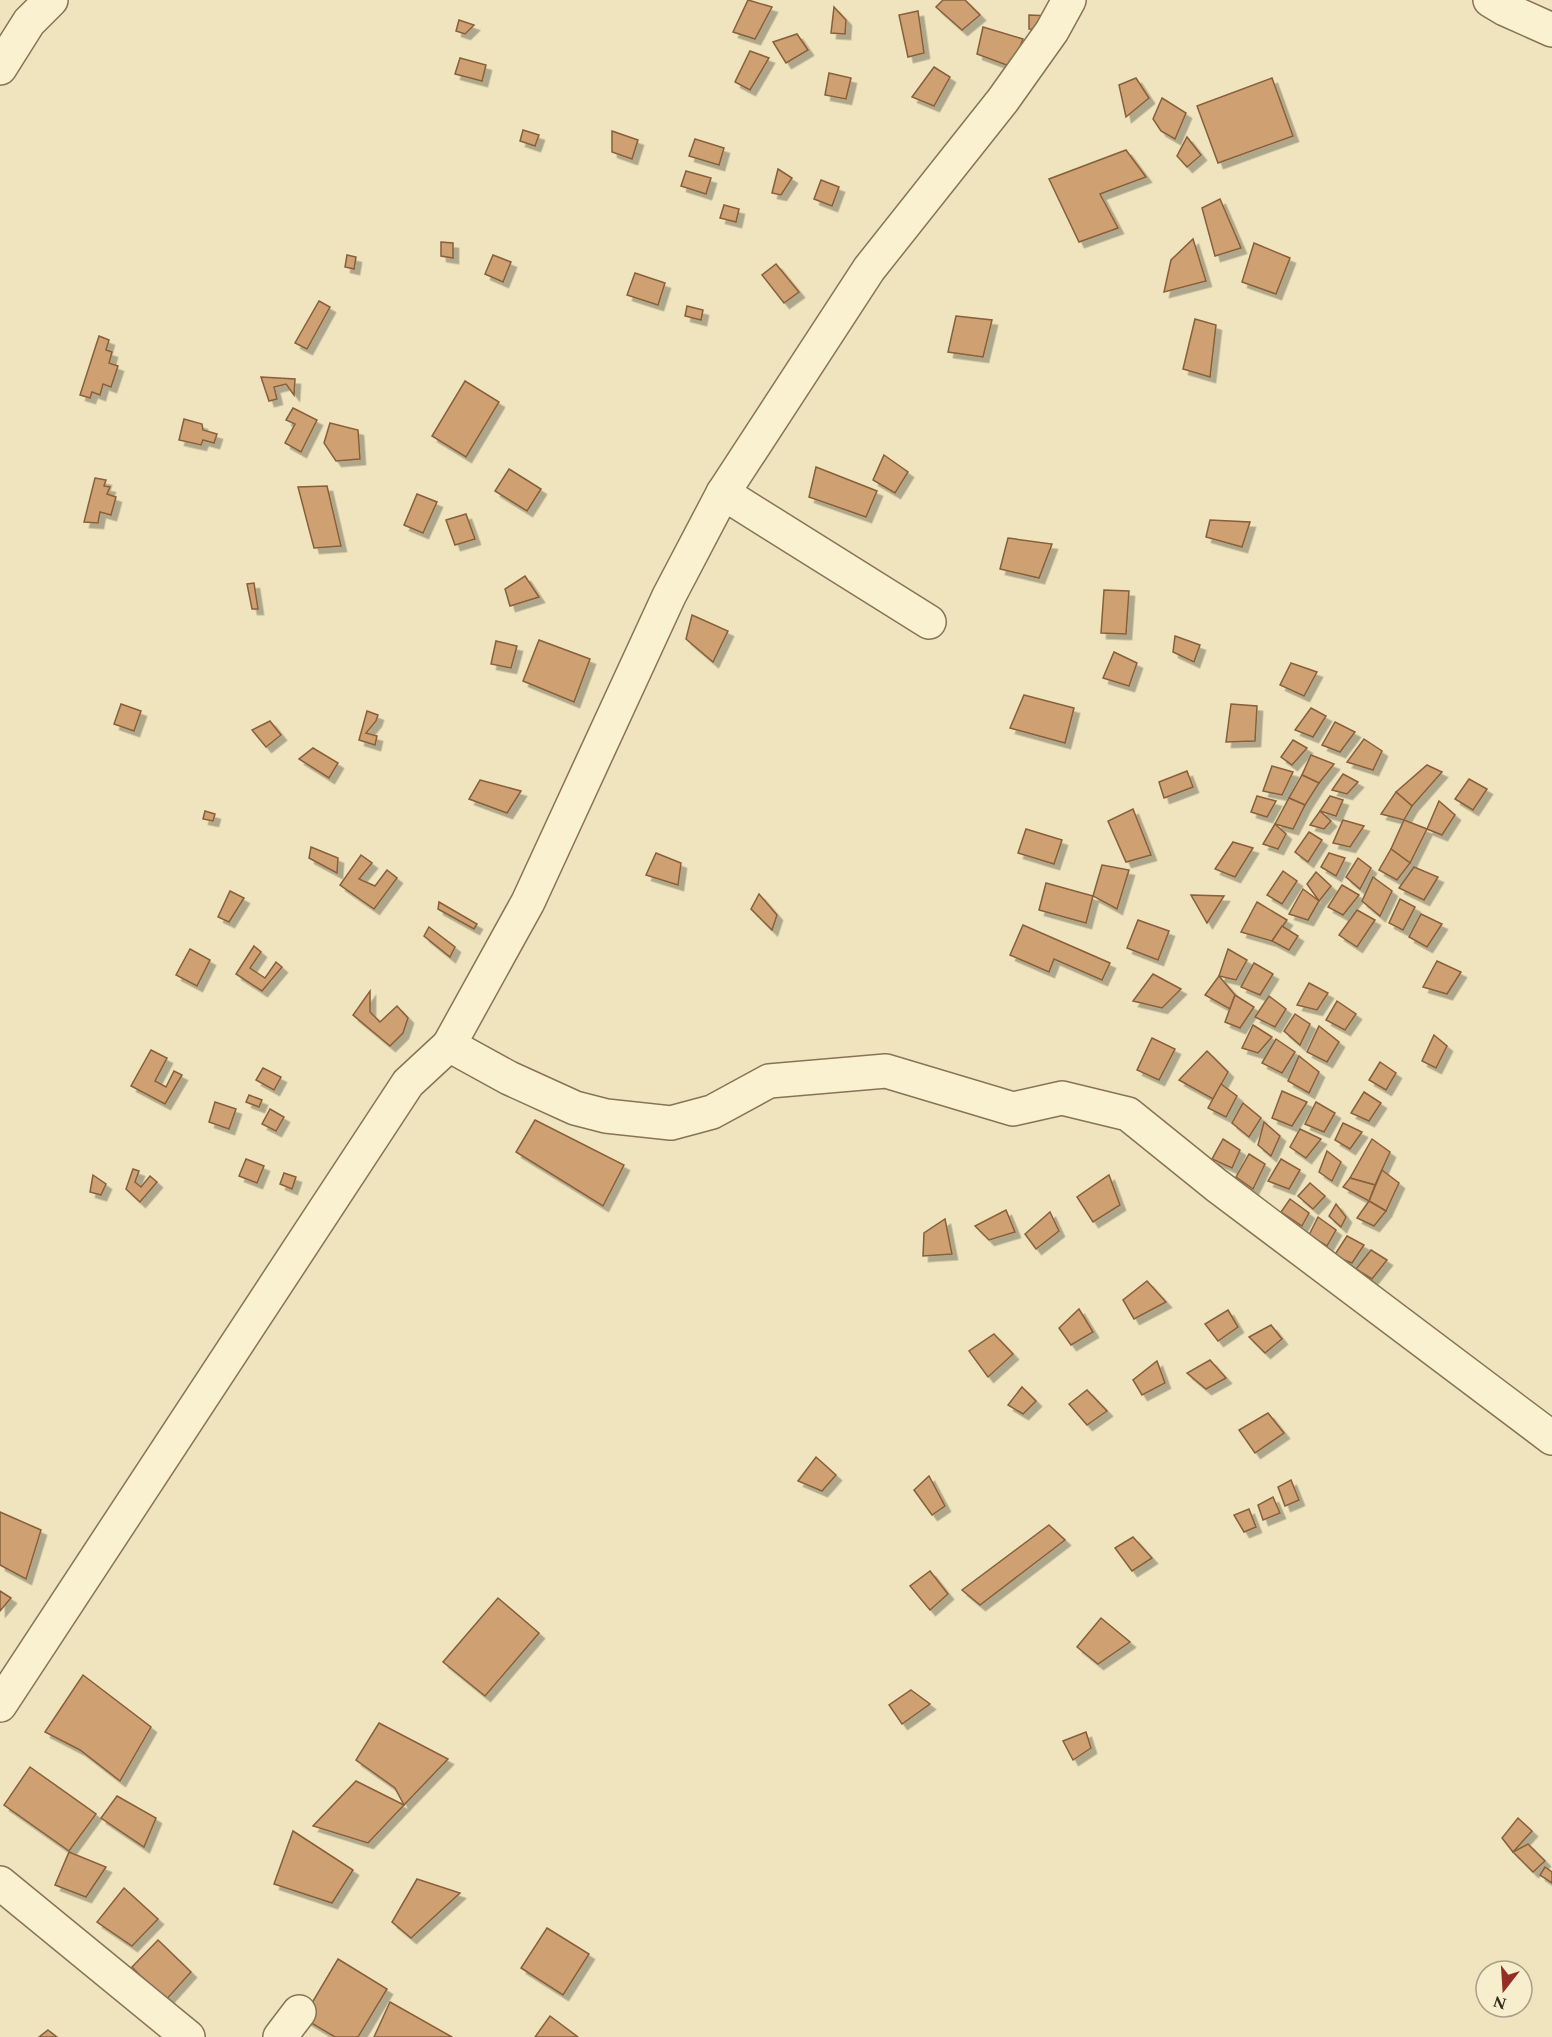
<svg xmlns="http://www.w3.org/2000/svg" width="1552" height="2037" viewBox="0 0 1552 2037" font-family="Spectral,serif">
  <defs>
    <filter id="shadow"><feDropShadow dx="5.5" dy="5.5" stdDeviation="0" flood-color="#0004"/></filter>
  </defs>
  <rect width="100%" height="100%" fill="#efe4bd"/>
  <g fill="#cea072" stroke="#87603b" stroke-width="1.5" filter="url(#shadow)">
    <polygon points="748,0 772,7 755,39 733,32"/>
    <polygon points="943,0 965,0 980,15 962,30 936,7"/>
    <polygon points="834,7 846,20 845,34 831,33"/>
    <polygon points="918,11 924,53 908,57 899,15"/>
    <polygon points="1029,15 1051,16 1051,30 1029,29"/>
    <polygon points="459,20 474,25 465,34 456,31"/>
    <polygon points="983,27 1023,39 1012,67 977,54"/>
    <polygon points="797,34 808,50 786,63 773,42"/>
    <polygon points="750,51 769,58 750,90 735,82"/>
    <polygon points="460,58 486,65 482,81 455,74"/>
    <polygon points="934,67 950,77 934,106 912,97"/>
    <polygon points="829,73 851,78 846,99 825,95"/>
    <polygon points="1136,78 1149,98 1126,117 1119,85"/>
    <polygon points="1272,78 1293,136 1218,163 1197,106"/>
    <polygon points="1162,98 1186,113 1175,139 1161,131 1153,119"/>
    <polygon points="523,130 539,135 535,146 520,141"/>
    <polygon points="612,131 638,140 632,159 612,152"/>
    <polygon points="1187,137 1201,155 1187,167 1177,156"/>
    <polygon points="695,139 724,148 719,165 689,156"/>
    <polygon points="1126,150 1146,177 1100,194 1118,228 1079,242 1049,179"/>
    <polygon points="778,169 792,178 781,195 772,193"/>
    <polygon points="686,171 711,178 706,194 681,186"/>
    <polygon points="821,180 839,187 832,206 814,199"/>
    <polygon points="1220,199 1241,248 1215,256 1202,208"/>
    <polygon points="724,205 739,209 736,222 720,218"/>
    <polygon points="1193,239 1206,281 1164,292 1171,260"/>
    <polygon points="441,242 453,243 453,258 441,256"/>
    <polygon points="1254,243 1290,258 1276,294 1242,282"/>
    <polygon points="347,255 356,257 354,269 345,267"/>
    <polygon points="493,255 511,262 503,282 485,274"/>
    <polygon points="776,264 799,292 784,303 762,275"/>
    <polygon points="635,273 665,283 658,305 627,295"/>
    <polygon points="319,301 330,307 307,349 295,343"/>
    <polygon points="687,306 703,310 701,320 685,316"/>
    <polygon points="956,316 992,320 983,357 948,352"/>
    <polygon points="1195,319 1216,325 1210,377 1183,369"/>
    <polygon points="99,336 109,340 106,350 112,352 109,363 118,366 111,387 103,384 100,395 92,392 90,398 80,395"/>
    <polygon points="261,377 295,379 294,395 286,384 274,387 277,399 269,401"/>
    <polygon points="465,381 499,402 466,457 432,436"/>
    <polygon points="293,408 317,420 301,452 285,443 295,424 286,420"/>
    <polygon points="184,419 202,424 203,430 217,434 214,443 203,440 201,445 179,440"/>
    <polygon points="330,423 358,430 360,459 336,461 324,443"/>
    <polygon points="884,455 908,472 895,493 873,480"/>
    <polygon points="816,467 877,491 866,517 809,497"/>
    <polygon points="509,469 541,489 527,511 495,491"/>
    <polygon points="95,478 106,480 104,486 110,487 107,494 116,497 111,515 100,512 98,523 84,522"/>
    <polygon points="327,486 341,546 314,548 298,487"/>
    <polygon points="417,494 437,502 423,533 404,525"/>
    <polygon points="466,514 475,539 455,545 446,520"/>
    <polygon points="1210,520 1250,522 1242,547 1206,537"/>
    <polygon points="1008,538 1052,544 1039,578 1000,569"/>
    <polygon points="525,576 539,597 510,606 505,589"/>
    <polygon points="254,583 258,609 252,609 247,584"/>
    <polygon points="1104,590 1129,591 1126,634 1101,633"/>
    <polygon points="692,615 728,631 713,662 686,639"/>
    <polygon points="1175,636 1200,645 1194,662 1173,652"/>
    <polygon points="539,640 590,659 574,702 523,681"/>
    <polygon points="496,641 517,646 511,668 491,664"/>
    <polygon points="1114,652 1137,663 1129,686 1103,678"/>
    <polygon points="1291,663 1317,672 1304,696 1280,685"/>
    <polygon points="1024,695 1074,708 1065,743 1010,728"/>
    <polygon points="121,704 141,711 134,731 114,724"/>
    <polygon points="1231,704 1257,706 1255,741 1226,742"/>
    <polygon points="1311,708 1326,716 1313,737 1295,730"/>
    <polygon points="367,711 378,715 376,721 366,733 377,736 375,745 359,740"/>
    <polygon points="270,721 281,735 266,747 252,730"/>
    <polygon points="1335,722 1355,732 1340,752 1322,745"/>
    <polygon points="1364,739 1382,751 1373,770 1347,762"/>
    <polygon points="1293,740 1307,748 1292,765 1281,757"/>
    <polygon points="313,748 338,763 329,778 299,759"/>
    <polygon points="1311,755 1334,764 1319,783 1302,775"/>
    <polygon points="1427,765 1442,772 1412,806 1396,792"/>
    <polygon points="1272,766 1293,772 1282,795 1263,791"/>
    <polygon points="1187,771 1193,787 1164,798 1159,782"/>
    <polygon points="1343,774 1358,782 1347,794 1332,790"/>
    <polygon points="1302,775 1319,783 1305,805 1289,798"/>
    <polygon points="1469,779 1487,789 1473,810 1455,799"/>
    <polygon points="480,780 521,791 507,813 469,799"/>
    <polygon points="1396,792 1412,806 1404,820 1381,814"/>
    <polygon points="1257,796 1276,801 1267,817 1251,812"/>
    <polygon points="1330,796 1343,800 1336,816 1320,811"/>
    <polygon points="1289,798 1305,805 1293,829 1275,824"/>
    <polygon points="1439,801 1455,815 1442,835 1427,829"/>
    <polygon points="1133,809 1151,855 1126,862 1108,821"/>
    <polygon points="205,811 215,814 213,821 203,819"/>
    <polygon points="1320,811 1331,821 1324,829 1310,825"/>
    <polygon points="1343,820 1364,826 1350,847 1333,843"/>
    <polygon points="1404,820 1427,829 1410,863 1391,849"/>
    <polygon points="1275,824 1286,834 1278,849 1263,844"/>
    <polygon points="1026,829 1062,840 1054,864 1018,853"/>
    <polygon points="1309,832 1322,840 1308,862 1295,852"/>
    <polygon points="1233,842 1253,848 1235,877 1215,869"/>
    <polygon points="311,847 338,858 337,873 309,858"/>
    <polygon points="1391,849 1410,863 1397,880 1379,870"/>
    <polygon points="656,853 681,863 678,885 646,875"/>
    <polygon points="1329,853 1345,858 1336,876 1321,867"/>
    <polygon points="361,855 372,863 359,879 375,886 387,870 397,878 374,909 340,885"/>
    <polygon points="1358,858 1371,868 1360,889 1346,877"/>
    <polygon points="1102,865 1129,870 1117,909 1093,896"/>
    <polygon points="1414,867 1438,877 1424,900 1399,888"/>
    <polygon points="1283,871 1297,881 1282,904 1267,895"/>
    <polygon points="1316,872 1331,886 1319,901 1307,884"/>
    <polygon points="1373,877 1392,891 1380,916 1362,901"/>
    <polygon points="1046,883 1093,896 1086,923 1039,910"/>
    <polygon points="1342,885 1359,895 1343,915 1328,907"/>
    <polygon points="1303,889 1319,901 1308,920 1289,914"/>
    <polygon points="230,891 244,898 229,922 218,917"/>
    <polygon points="759,894 777,915 772,930 751,909"/>
    <polygon points="1191,895 1224,896 1207,923"/>
    <polygon points="1400,899 1415,907 1403,930 1389,923"/>
    <polygon points="439,902 477,924 474,929 438,909"/>
    <polygon points="1257,902 1287,920 1272,941 1241,932"/>
    <polygon points="1357,910 1375,920 1357,947 1339,935"/>
    <polygon points="1421,914 1442,924 1427,947 1409,937"/>
    <polygon points="1138,920 1169,931 1158,960 1127,948"/>
    <polygon points="1023,925 1110,963 1102,980 1054,959 1049,972 1010,955"/>
    <polygon points="1282,926 1298,936 1289,950 1272,941"/>
    <polygon points="429,927 455,947 450,957 424,936"/>
    <polygon points="254,946 261,952 250,968 265,978 276,962 282,967 262,991 236,974"/>
    <polygon points="190,949 210,960 197,986 176,975"/>
    <polygon points="1228,949 1247,960 1236,980 1219,976"/>
    <polygon points="1437,961 1461,972 1447,994 1423,987"/>
    <polygon points="1254,963 1273,974 1260,995 1241,987"/>
    <polygon points="1153,974 1181,989 1162,1008 1133,1001"/>
    <polygon points="1219,976 1235,995 1230,1009 1205,995"/>
    <polygon points="1309,983 1328,993 1317,1010 1297,1005"/>
    <polygon points="370,991 370,1012 380,1022 397,1006 408,1018 403,1033 390,1046 353,1015"/>
    <polygon points="1235,995 1254,1007 1240,1028 1225,1022"/>
    <polygon points="1269,996 1286,1009 1275,1027 1255,1017"/>
    <polygon points="1337,1001 1356,1014 1345,1030 1326,1020"/>
    <polygon points="1295,1014 1310,1024 1300,1045 1284,1031"/>
    <polygon points="1253,1025 1272,1037 1258,1053 1242,1048"/>
    <polygon points="1319,1026 1339,1042 1327,1062 1307,1052"/>
    <polygon points="1434,1035 1447,1046 1436,1068 1422,1061"/>
    <polygon points="1152,1038 1175,1049 1159,1080 1137,1070"/>
    <polygon points="1276,1039 1295,1052 1282,1073 1262,1063"/>
    <polygon points="151,1050 167,1058 155,1081 166,1087 174,1071 182,1075 165,1104 131,1086"/>
    <polygon points="1207,1051 1228,1072 1213,1099 1179,1080"/>
    <polygon points="1299,1056 1319,1072 1309,1093 1288,1081"/>
    <polygon points="1380,1062 1396,1073 1386,1090 1369,1080"/>
    <polygon points="263,1068 281,1077 274,1090 256,1080"/>
    <polygon points="1221,1084 1237,1096 1226,1117 1208,1108"/>
    <polygon points="1282,1091 1307,1102 1292,1126 1272,1118"/>
    <polygon points="1364,1092 1381,1103 1369,1121 1351,1113"/>
    <polygon points="249,1095 262,1100 259,1107 246,1102"/>
    <polygon points="215,1102 236,1109 229,1129 209,1122"/>
    <polygon points="1316,1102 1335,1113 1324,1132 1305,1124"/>
    <polygon points="1243,1103 1261,1118 1249,1137 1232,1123"/>
    <polygon points="270,1109 284,1117 276,1131 262,1124"/>
    <polygon points="535,1120 624,1165 603,1206 516,1152"/>
    <polygon points="1264,1122 1280,1136 1271,1156 1258,1145"/>
    <polygon points="1343,1123 1362,1132 1350,1149 1335,1140"/>
    <polygon points="1300,1129 1321,1139 1306,1158 1290,1147"/>
    <polygon points="1223,1139 1240,1150 1232,1168 1212,1159"/>
    <polygon points="1372,1139 1390,1152 1375,1185 1350,1178"/>
    <polygon points="1327,1151 1341,1162 1332,1181 1319,1172"/>
    <polygon points="1249,1154 1265,1164 1253,1189 1236,1177"/>
    <polygon points="246,1159 264,1166 257,1183 239,1176"/>
    <polygon points="1281,1159 1300,1170 1289,1189 1268,1181"/>
    <polygon points="133,1169 139,1171 135,1182 141,1187 150,1176 157,1182 140,1202 126,1189"/>
    <polygon points="1382,1170 1399,1183 1386,1211 1369,1201"/>
    <polygon points="284,1173 296,1177 292,1189 280,1184"/>
    <polygon points="93,1175 106,1184 101,1195 90,1192"/>
    <polygon points="1109,1175 1120,1205 1093,1222 1077,1197"/>
    <polygon points="1350,1178 1375,1185 1369,1201 1343,1187"/>
    <polygon points="1310,1183 1325,1196 1313,1209 1298,1196"/>
    <polygon points="1290,1199 1309,1213 1302,1226 1281,1212"/>
    <polygon points="1369,1201 1386,1211 1374,1226 1357,1218"/>
    <polygon points="1336,1204 1346,1217 1341,1227 1329,1216"/>
    <polygon points="1006,1210 1015,1232 989,1240 975,1226"/>
    <polygon points="1050,1212 1059,1231 1036,1249 1025,1234"/>
    <polygon points="1318,1217 1336,1230 1327,1246 1309,1235"/>
    <polygon points="945,1219 952,1254 923,1256 924,1233"/>
    <polygon points="1347,1236 1364,1245 1352,1263 1334,1256"/>
    <polygon points="1371,1250 1387,1260 1372,1279 1356,1269"/>
    <polygon points="1147,1281 1166,1302 1134,1319 1123,1300"/>
    <polygon points="1079,1309 1093,1332 1071,1345 1059,1328"/>
    <polygon points="1228,1310 1238,1327 1218,1341 1205,1324"/>
    <polygon points="1271,1325 1282,1339 1265,1353 1249,1337"/>
    <polygon points="994,1334 1013,1354 988,1377 969,1351"/>
    <polygon points="1210,1360 1226,1378 1206,1389 1187,1373"/>
    <polygon points="1157,1361 1165,1383 1142,1395 1133,1380"/>
    <polygon points="1022,1387 1036,1401 1023,1414 1008,1405"/>
    <polygon points="1087,1390 1107,1411 1087,1425 1069,1404"/>
    <polygon points="1268,1413 1284,1433 1255,1453 1239,1430"/>
    <polygon points="816,1457 836,1475 822,1491 798,1481"/>
    <polygon points="929,1476 945,1506 932,1515 914,1490"/>
    <polygon points="1291,1480 1299,1500 1285,1506 1278,1487"/>
    <polygon points="1273,1497 1280,1513 1263,1520 1258,1505"/>
    <polygon points="1249,1509 1256,1527 1244,1532 1234,1515"/>
    <polygon points="0,1512 41,1530 26,1579 0,1565"/>
    <polygon points="1049,1525 1065,1540 980,1605 962,1590"/>
    <polygon points="1133,1537 1152,1558 1132,1571 1115,1548"/>
    <polygon points="930,1571 948,1594 930,1610 910,1586"/>
    <polygon points="0,1591 11,1598 0,1611"/>
    <polygon points="498,1598 539,1633 485,1696 443,1662"/>
    <polygon points="1101,1618 1130,1642 1098,1664 1077,1647"/>
    <polygon points="83,1675 151,1727 120,1781 80,1750 45,1732"/>
    <polygon points="911,1690 930,1704 902,1724 889,1705"/>
    <polygon points="379,1723 448,1759 404,1805 395,1788 356,1760"/>
    <polygon points="1086,1732 1091,1748 1073,1760 1063,1741"/>
    <polygon points="30,1767 96,1814 69,1851 4,1805"/>
    <polygon points="356,1781 404,1805 368,1843 313,1826"/>
    <polygon points="117,1796 156,1818 144,1847 101,1818"/>
    <polygon points="1518,1818 1532,1831 1513,1852 1502,1838"/>
    <polygon points="293,1831 353,1870 332,1903 274,1884"/>
    <polygon points="1528,1844 1545,1861 1533,1872 1513,1852"/>
    <polygon points="69,1852 106,1867 86,1897 55,1885"/>
    <polygon points="1545,1867 1552,1872 1552,1883 1540,1875"/>
    <polygon points="417,1879 460,1893 411,1938 392,1922"/>
    <polygon points="124,1888 158,1919 132,1946 97,1922"/>
    <polygon points="547,1928 589,1954 563,1995 521,1968"/>
    <polygon points="158,1940 191,1972 165,2001 132,1967"/>
    <polygon points="338,1959 387,1989 358,2037 335,2037 303,2018"/>
    <polygon points="390,2002 452,2037 374,2037"/>
    <polygon points="550,2016 578,2037 535,2037"/>
    <polygon points="48,2030 57,2037 39,2037"/>
  </g>
  <g fill="none" stroke-linecap="round" stroke-linejoin="round">
    <defs>
      <g id="minor">
        <polyline points="1490,0 1505,9 1552,30"/>
        <polyline points="0,68 29,22 51,0"/>
        <polyline points="723,493 929,622"/>
        <polyline points="449,1045 528,902 669,596 723,493 869,269 1003,100 1052,31 1069,0"/>
        <polyline points="0,1705 408,1083 449,1045 509,1078 575,1108 606,1116 671,1123 712,1112 769,1081 886,1071 1013,1109 1062,1098 1128,1114 1216,1185 1552,1438"/>
        <polyline points="0,1883 188,2037"/>
        <polyline points="280,2037 299,2012"/>
      </g>
    </defs>
    <use href="#minor" stroke="#877456" stroke-width="36"/>
    <use href="#minor" stroke="#faf1d1" stroke-width="33"/>
  </g>
  <g transform="translate(1504 1989) rotate(197)"><circle r="28" fill="#f6eecd" stroke="#a9a086" stroke-width="1.5"/>
  <path d="M0-4.5L10 22L0 15L-10 22Z" fill="#972e25"/>
  <text y="-9" font-size="16" font-weight="bold" text-anchor="middle" fill="#362a1b">N</text>
  </g>
</svg>
